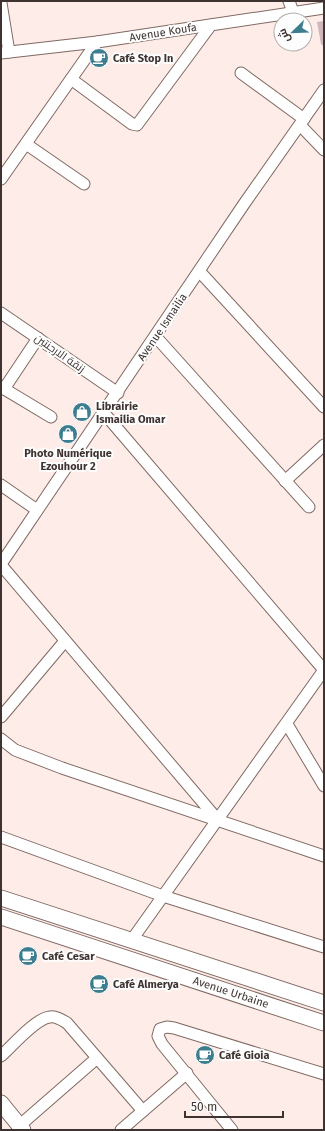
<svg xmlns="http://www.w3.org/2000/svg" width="325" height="1131" viewBox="0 0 325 1131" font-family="'Fira Sans',Cairo,sans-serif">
  <rect width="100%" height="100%" fill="#fdece8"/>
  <polygon fill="#d1b6be" points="324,21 324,47 321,44 317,22"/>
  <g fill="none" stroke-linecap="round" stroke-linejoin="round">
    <defs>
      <g id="street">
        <polyline points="289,1 293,12"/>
        <polyline points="1,3 9,52"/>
        <polyline points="1,53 97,42 324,8"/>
        <polyline points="241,73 304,119"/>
        <polyline points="71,79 132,124 137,125 211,25"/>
        <polyline points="300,125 324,150"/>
        <polyline points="26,144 84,184"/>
        <polyline points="1,179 97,42"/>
        <polyline points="200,272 324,407"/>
        <polyline points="1,313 118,393"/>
        <polyline points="156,337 309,507"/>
        <polyline points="1,387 51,417"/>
        <polyline points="4,389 38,338"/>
        <polyline points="104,413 324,670"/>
        <polyline points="285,481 324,445"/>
        <polyline points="1,485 37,510"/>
        <polyline points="1,564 244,204 324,90"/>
        <polyline points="1,565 217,819"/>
        <polyline points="1,717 65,641"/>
        <polyline points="287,724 324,786"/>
        <polyline points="1,739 15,750 62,768 324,856"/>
        <polyline points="1,837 163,896 324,947"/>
        <polyline points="131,941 324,670"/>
        <path d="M1,1056C12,1046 36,1018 50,1017C56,1016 62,1020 67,1023L143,1111"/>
        <polyline points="19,1126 97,1058"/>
        <polyline points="121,1130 187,1073"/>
        <polyline points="232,1130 162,1044 158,1036 160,1029 167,1027 174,1028 324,1074"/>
      </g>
      <g id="secondary">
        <polyline points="1,898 324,1003"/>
        <polyline points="1,917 324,1023"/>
        <polyline points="1,1103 23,1130"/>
      </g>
    </defs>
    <use href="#street" stroke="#816963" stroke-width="13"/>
    <use href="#secondary" stroke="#816963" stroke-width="17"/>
    <use href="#street" stroke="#fff" stroke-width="11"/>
    <use href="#secondary" stroke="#fff" stroke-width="15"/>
  </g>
  <defs>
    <symbol id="cafe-disc" viewBox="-11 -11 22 22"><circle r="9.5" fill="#3c7d90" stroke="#fdfdfd"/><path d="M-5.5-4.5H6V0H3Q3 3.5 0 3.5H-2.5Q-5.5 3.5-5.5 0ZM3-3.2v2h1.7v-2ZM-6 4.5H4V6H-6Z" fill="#fff"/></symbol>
    <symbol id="shop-disc" viewBox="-11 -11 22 22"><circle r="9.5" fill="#3c7d90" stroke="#fdfdfd"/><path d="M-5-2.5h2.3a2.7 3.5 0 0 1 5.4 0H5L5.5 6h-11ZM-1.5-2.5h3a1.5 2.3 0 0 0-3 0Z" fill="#fff"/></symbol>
  </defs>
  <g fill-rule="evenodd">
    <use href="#cafe-disc" x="88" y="47" width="22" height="22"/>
    <use href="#shop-disc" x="71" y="401" width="22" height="22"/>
    <use href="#shop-disc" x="57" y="423" width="22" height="22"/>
    <use href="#cafe-disc" x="17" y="945" width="22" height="22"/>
    <use href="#cafe-disc" x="88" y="973" width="22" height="22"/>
    <use href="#cafe-disc" x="194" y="1044" width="22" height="22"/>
  </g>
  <g text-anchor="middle" stroke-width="4" stroke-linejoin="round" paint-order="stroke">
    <g font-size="11" fill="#3e3331" stroke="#fdfdfd">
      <text transform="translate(163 32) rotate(-9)" y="4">Avenue Koufa</text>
      <text transform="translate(162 327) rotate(-56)" y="4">Avenue Ismailia</text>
      <text transform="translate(60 353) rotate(35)" y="4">زنقة الارجنتين</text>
      <text transform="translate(231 992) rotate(18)" y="4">Avenue Urbaine</text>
    </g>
    <g font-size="11" font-weight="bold" fill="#3e3331" stroke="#fdfdfd" text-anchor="start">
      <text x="113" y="62">Café Stop In</text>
      <text x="96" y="410">Librairie<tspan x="96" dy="13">Ismailia Omar</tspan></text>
      <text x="68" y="457" text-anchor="middle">Photo Numérique<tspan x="68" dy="13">Ezouhour 2</tspan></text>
      <text x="42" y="960">Café Cesar</text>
      <text x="113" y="988">Café Almerya</text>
      <text x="219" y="1059">Café Gioia</text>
    </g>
  </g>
  <rect width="325" height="1131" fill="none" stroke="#3e3331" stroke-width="4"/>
  <g transform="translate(293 32) rotate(247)"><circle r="19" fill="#fdfdfd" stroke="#b1acab"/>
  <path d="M0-3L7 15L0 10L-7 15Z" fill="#3c7d90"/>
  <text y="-6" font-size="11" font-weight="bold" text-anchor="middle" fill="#3e3331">ش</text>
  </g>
  <path d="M185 1111v6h98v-6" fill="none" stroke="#3e3331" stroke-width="2"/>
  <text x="191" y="1111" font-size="12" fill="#3e3331" stroke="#fdfdfd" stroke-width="3" paint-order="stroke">50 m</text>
</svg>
